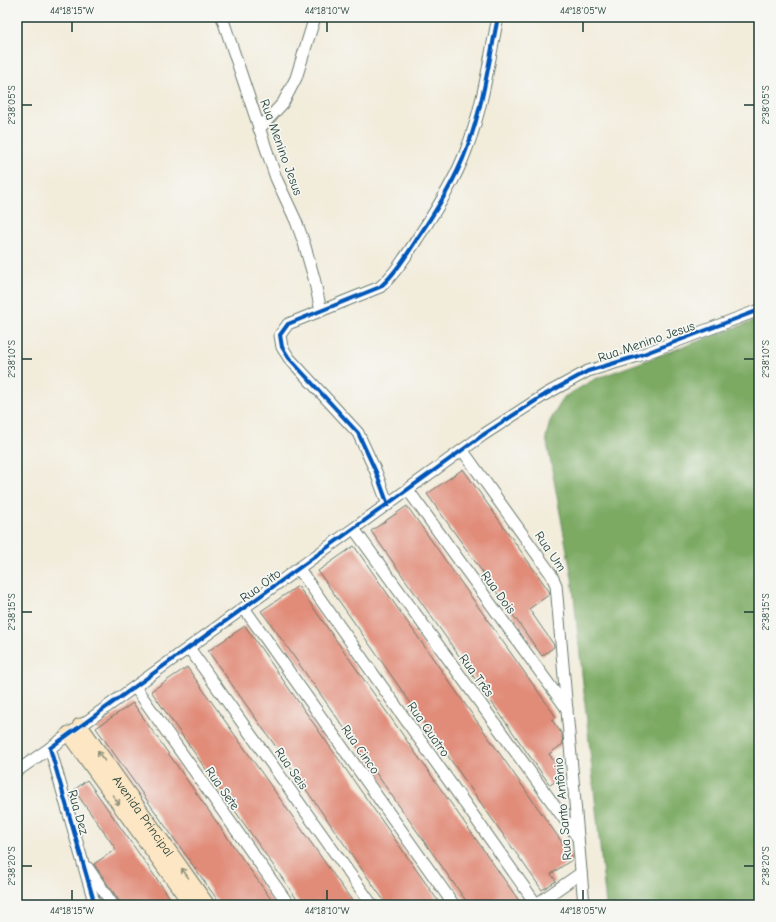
<svg xmlns="http://www.w3.org/2000/svg" width="776" height="922" viewBox="0 0 776 922" font-family="'Comic Neue',sans-serif">
  <rect width="100%" height="100%" fill="#f6f6f2"/>
  <filter id="ink" filterUnits="userSpaceOnUse"><feTurbulence type="fractalNoise" baseFrequency=".025" numOctaves="2"/><feDisplacementMap in="SourceGraphic" scale="8" xChannelSelector="R" yChannelSelector="G"/><feConvolveMatrix kernelMatrix="1 2 1 2 8 2 1 2 1" color-interpolation-filters="sRGB"/></filter>
  <filter id="wash" filterUnits="userSpaceOnUse"><feTurbulence type="fractalNoise" baseFrequency=".012" numOctaves="4" result="noise"/><feDisplacementMap in="SourceGraphic" scale="16" xChannelSelector="R" yChannelSelector="G"/><feGaussianBlur stdDeviation="0.9" result="paint"/><feColorMatrix in="noise" values="0 0 0 0 0 0 0 0 0 0 0 0 0 0 0 0 0 1.4 0 .05"/><feComposite in="paint" operator="in"/></filter>
  <g filter="url(#wash)">
    <rect width="100%" height="100%" fill="#f2ecdb"/>
    <polygon fill="#7caa64" stroke="#4e744c" points="759,319 759,905 606,905 572,578 546,437 550,421 564,397 595,379"/>
    <g id="blocks">
      <g fill="#e18c79">
        <polygon points="463,469 549,591 550,594 529,609 554,645 554,647 542,656 427,494"/>
        <polygon points="407,506 556,717 552,720 562,734 563,744 549,754 564,776 550,785 371,531"/>
        <polygon points="354,546 573,858 573,859 551,874 556,881 542,890 318,571"/>
        <polygon points="298,586 450,802 522,905 469,905 273,627 261,611"/>
        <polygon points="245,626 302,707 441,905 387,905 281,754 208,651"/>
        <polygon points="187,667 290,813 355,905 301,905 151,691"/>
        <polygon points="133,703 149,726 275,905 221,905 96,728"/>
        <polygon points="87,780 95,791 175,905 122,905 94,864 116,849 74,790"/>
      </g>
    </g>
  </g>
  <g filter="url(#ink)">
    <use href="#blocks" fill-opacity="0" stroke="#697a6e" stroke-width="1"/>
    <g fill="none" stroke-linecap="round" stroke-linejoin="round">
      <defs>
        <g id="street">
          <polyline points="222,17 276,178 296,221 304,243 314,278 321,311"/>
          <polyline points="259,129 283,103 296,78 315,17"/>
          <polyline points="463,451 551,574 556,585 584,905"/>
          <polyline points="408,490 567,709"/>
          <path d="M388,505L376,472L358,433L289,358L282,347L280,335L288,324L380,287C395,274 408,253 419,236C437,209 456,179 467,148C483,106 489,61 498,17"/>
          <polyline points="354,529 578,838"/>
          <polyline points="299,569 536,904"/>
          <polyline points="244,608 454,905"/>
          <polyline points="189,648 372,905"/>
          <polyline points="135,687 289,905"/>
          <polyline points="17,771 50,748"/>
          <polyline points="88,868 113,905"/>
          <polyline points="95,905 50,748 483,435 546,394 588,371 638,356 759,310"/>
          <polyline points="535,905 581,873"/>
        </g>
        <g id="secondary">
          <path id="s1" d="M80,726L207,905"/>
          <polyline points="69,734 192,905"/>
        </g>
      </defs>
      <use href="#street" stroke="#697a6e" stroke-width="13"/>
      <use href="#secondary" stroke="#697a6e" stroke-width="17"/>
      <use href="#street" stroke="#fff" stroke-width="11"/>
      <use href="#secondary" stroke="#fce6c4" stroke-width="15"/>
      <defs>
        <g id="cycleway">
          <path d="M388,505L376,472L358,433L289,358L282,347L280,335L288,324L380,287C395,274 408,253 419,236C437,209 456,179 467,148C483,106 489,61 498,17"/>
          <polyline points="95,905 50,748 483,435 546,394 588,371 638,356 759,310"/>
        </g>
      </defs>
      <use href="#cycleway" stroke="#f6f6f2" stroke-width="6"/>
      <use href="#cycleway" stroke="#0057b8" stroke-width="4"/>
    </g>
    <defs><path id="oneway-shaft" d="M-6 0H5M1.5-3L5.5 0L1.5 3" fill="none" stroke-width="1.6" stroke-linecap="round" stroke-linejoin="round"/></defs>
    <g stroke="#8e927c">
      <use href="#oneway-shaft" transform="translate(101 756) rotate(-126)"/>
      <use href="#oneway-shaft" transform="translate(116 800) rotate(54)"/>
      <use href="#oneway-shaft" transform="translate(185 873) rotate(-126)"/>
    </g>
  </g>
  <path fill="none" stroke="#1f3d34" stroke-width="1.5" d="M72,22V32M327,22V32M583,22V32M22,105H32M744,105H754M22,359H32M744,359H754M22,612H32M744,612H754M22,866H32M744,866H754M72,890V900M327,890V900M583,890V900"/>
  <g text-anchor="middle" stroke-width="3.5" stroke-linejoin="round" paint-order="stroke">
    <g font-size="13" fill="#1f3d34" stroke="#f6f6f2">
      <text transform="translate(282 147) rotate(70)" y="5">Rua Menino Jesus</text>
      <text transform="translate(646 341) rotate(-19)" y="5">Rua Menino Jesus</text>
      <text transform="translate(551 551) rotate(56)" y="5">Rua Um</text>
      <text transform="translate(260 585) rotate(-36)" y="5">Rua Oito</text>
      <text transform="translate(499 592) rotate(54)" y="5">Rua Dois</text>
      <text transform="translate(477 675) rotate(54)" y="5">Rua Três</text>
      <text transform="translate(429 729) rotate(55)" y="5">Rua Quatro</text>
      <text transform="translate(361 749) rotate(55)" y="5">Rua Cinco</text>
      <text transform="translate(292 768) rotate(55)" y="5">Rua Seis</text>
      <text transform="translate(223 788) rotate(55)" y="5">Rua Sete</text>
      <text transform="translate(562 809) rotate(-95)" y="5">Rua Santo Antônio</text>
      <text transform="translate(79 812) rotate(74)" y="5">Rua Dez</text>
      <text dy="5" stroke="none"><textPath href="#s1" startOffset="110">Avenida Principal</textPath></text>
    </g>
  </g>
  <rect width="776" height="922" fill="none" stroke="#f6f6f2" stroke-width="44"/>
  <rect x="22" y="22" width="732" height="878" fill="none" stroke="#1f3d34" stroke-width="1.5"/>
  <g font-size="10" text-anchor="middle" fill="#1f3d34">
    <text x="72" y="14">44°18'15"W</text>
    <text x="327" y="14">44°18'10"W</text>
    <text x="583" y="14">44°18'05"W</text>
    <text transform="translate(11 105) rotate(-90)" y="4">2°38'05"S</text>
    <text transform="translate(765 105) rotate(-90)" y="4">2°38'05"S</text>
    <text transform="translate(11 359) rotate(-90)" y="4">2°38'10"S</text>
    <text transform="translate(765 359) rotate(-90)" y="4">2°38'10"S</text>
    <text transform="translate(11 612) rotate(-90)" y="4">2°38'15"S</text>
    <text transform="translate(765 612) rotate(-90)" y="4">2°38'15"S</text>
    <text transform="translate(11 866) rotate(-90)" y="4">2°38'20"S</text>
    <text transform="translate(765 866) rotate(-90)" y="4">2°38'20"S</text>
    <text x="72" y="914">44°18'15"W</text>
    <text x="327" y="914">44°18'10"W</text>
    <text x="583" y="914">44°18'05"W</text>
  </g>
</svg>
